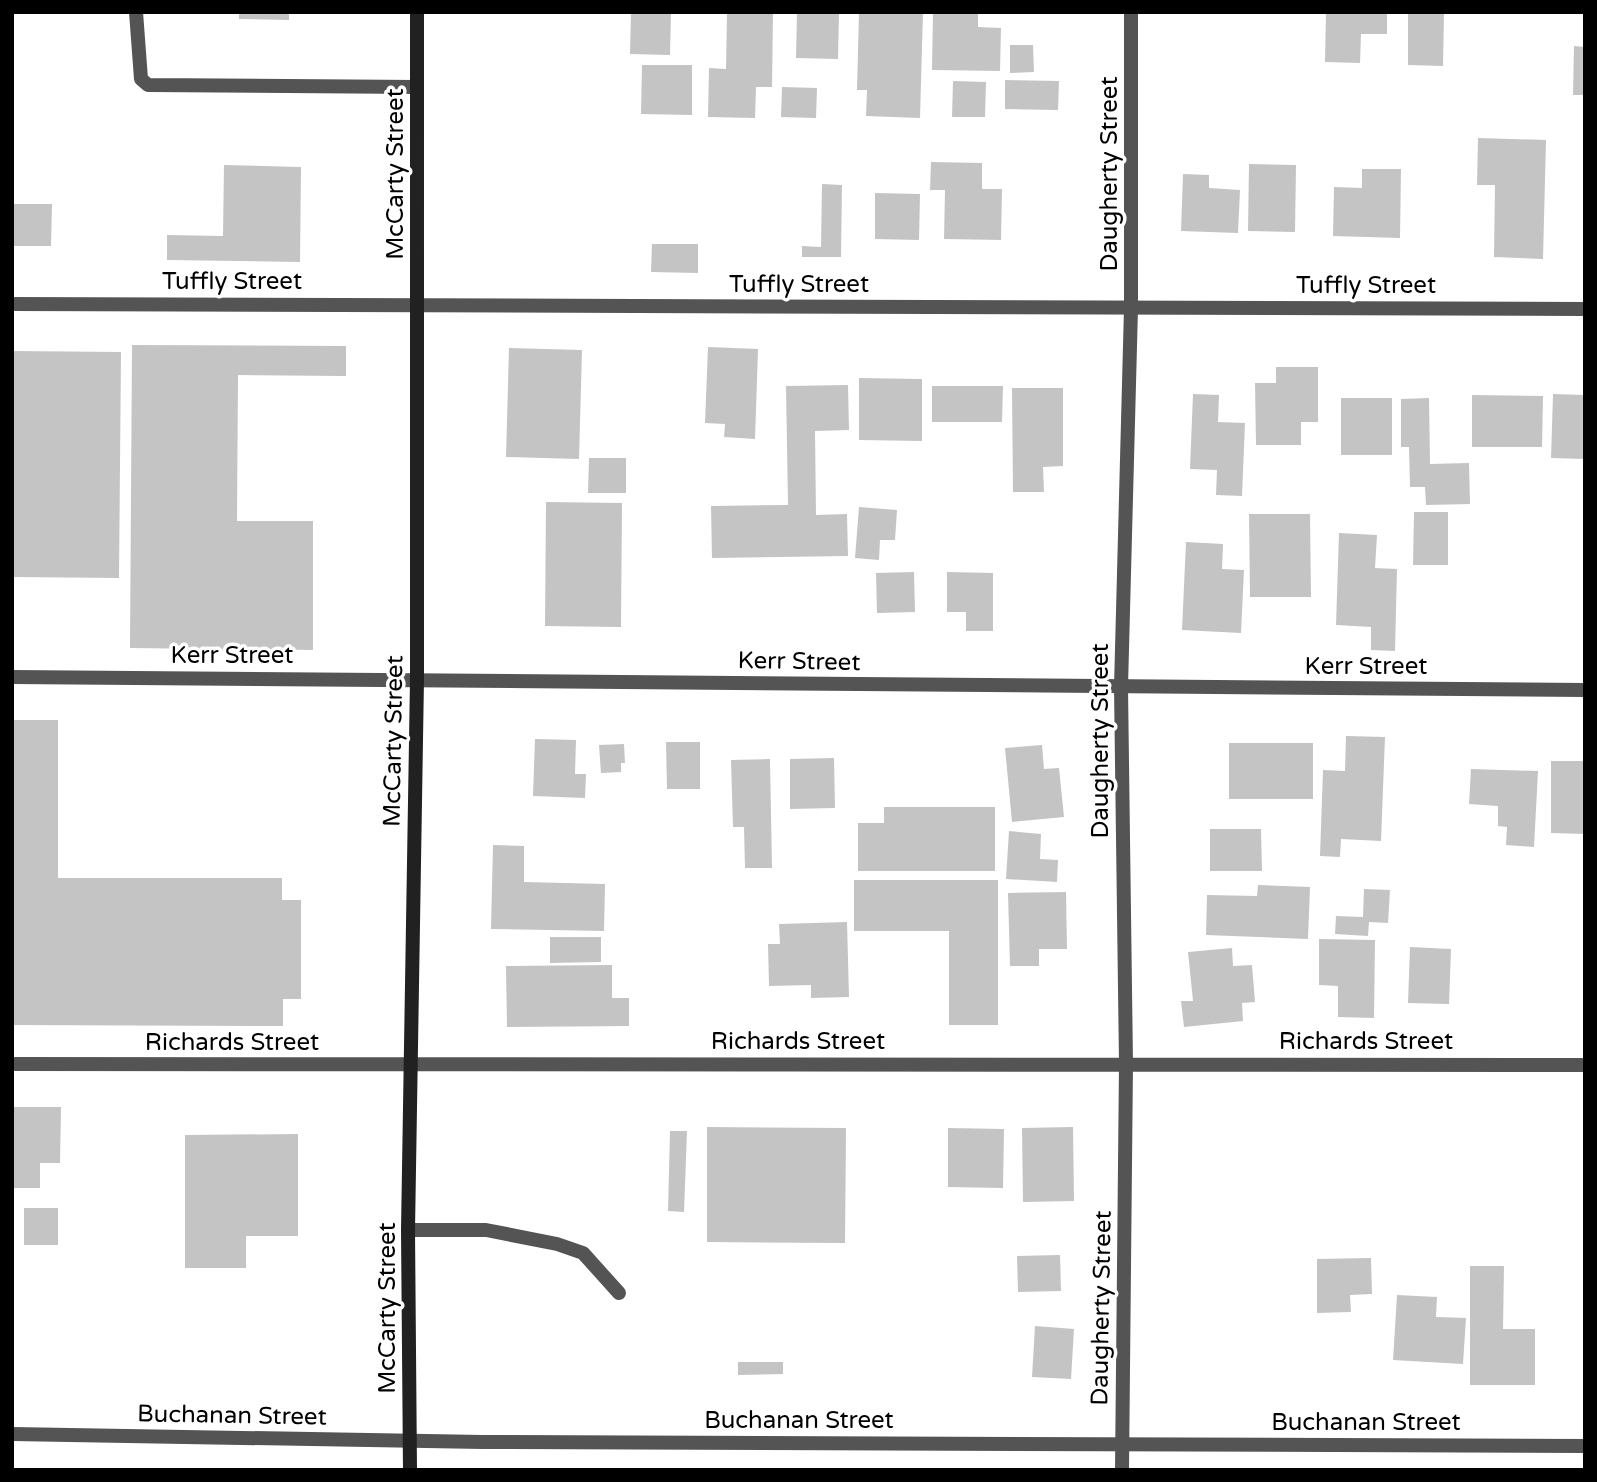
<svg xmlns="http://www.w3.org/2000/svg" width="1597" height="1482" viewBox="0 0 1597 1482" font-family="'Varela Round',sans-serif">
  <rect width="100%" height="100%" fill="#fff"/>
  <g fill="#c4c4c4">
    <polygon points="239,12 289,12 289,20 239,19"/>
    <polygon points="631,12 671,12 670,55 630,54"/>
    <polygon points="727,12 773,12 772,87 756,87 755,118 708,117 709,68 726,69"/>
    <polygon points="797,12 839,12 838,59 796,58"/>
    <polygon points="859,12 923,12 920,118 866,116 867,90 857,90"/>
    <polygon points="933,12 978,12 978,27 1001,28 1000,71 932,70"/>
    <polygon points="1326,12 1387,12 1387,34 1361,34 1360,63 1325,62"/>
    <polygon points="1408,12 1444,12 1443,66 1408,65"/>
    <polygon points="1010,45 1033,45 1034,72 1010,73"/>
    <polygon points="1574,46 1585,47 1585,95 1573,95"/>
    <polygon points="642,65 692,65 692,115 641,114"/>
    <polygon points="1005,80 1059,81 1058,110 1005,109"/>
    <polygon points="953,81 986,82 985,117 952,117"/>
    <polygon points="782,87 817,88 816,118 781,117"/>
    <polygon points="1478,138 1546,140 1543,259 1494,257 1495,185 1477,185"/>
    <polygon points="931,162 982,163 982,189 1002,189 1001,240 944,239 945,190 930,190"/>
    <polygon points="1249,164 1296,165 1295,232 1248,231"/>
    <polygon points="224,165 301,167 300,262 167,260 167,235 223,236"/>
    <polygon points="1362,169 1401,169 1400,238 1333,236 1334,187 1362,188"/>
    <polygon points="1183,174 1209,175 1209,188 1240,190 1238,233 1181,231"/>
    <polygon points="822,184 842,185 841,257 802,257 802,246 821,247"/>
    <polygon points="875,193 920,194 919,240 875,239"/>
    <polygon points="12,204 52,204 51,246 12,246"/>
    <polygon points="652,244 698,244 698,273 651,272"/>
    <polygon points="132,345 346,346 346,376 238,375 237,521 313,521 313,650 130,648"/>
    <polygon points="708,347 758,349 755,439 724,437 725,424 705,423"/>
    <polygon points="509,348 582,350 579,459 506,457"/>
    <polygon points="12,351 121,352 119,578 12,577"/>
    <polygon points="1276,367 1318,367 1318,422 1301,422 1301,445 1256,445 1255,383 1276,383"/>
    <polygon points="859,378 922,379 922,441 859,440"/>
    <polygon points="848,385 849,430 815,431 816,515 847,514 848,556 712,558 711,506 788,505 786,386"/>
    <polygon points="932,386 1003,386 1002,422 932,422"/>
    <polygon points="1012,388 1063,388 1063,466 1043,467 1044,492 1013,492"/>
    <polygon points="1193,394 1219,395 1218,422 1245,423 1242,496 1216,495 1217,470 1190,469"/>
    <polygon points="1553,394 1585,395 1585,459 1551,458"/>
    <polygon points="1472,395 1543,396 1542,447 1472,447"/>
    <rect x="1341" y="398" width="51" height="57"/>
    <polygon points="1429,398 1430,464 1469,463 1470,504 1426,505 1425,487 1410,487 1409,447 1401,447 1401,399"/>
    <polygon points="589,458 626,458 626,493 588,493"/>
    <polygon points="546,502 622,503 621,627 545,626"/>
    <polygon points="859,507 897,510 895,540 880,540 879,560 855,558"/>
    <polygon points="1414,512 1448,512 1448,565 1413,565"/>
    <polygon points="1249,514 1310,514 1311,597 1250,597"/>
    <polygon points="1339,533 1377,535 1375,568 1397,569 1395,651 1371,650 1371,627 1336,625"/>
    <polygon points="1186,542 1223,544 1222,569 1244,570 1241,633 1182,630"/>
    <polygon points="914,572 915,612 877,613 876,573"/>
    <polygon points="947,572 993,573 993,631 966,631 966,612 947,612"/>
    <polygon points="12,720 58,720 58,878 282,878 282,900 301,900 301,999 283,999 283,1026 12,1025"/>
    <polygon points="1346,736 1385,737 1381,841 1341,839 1340,857 1320,856 1323,770 1345,771"/>
    <polygon points="535,739 576,740 575,774 586,774 585,798 533,796"/>
    <polygon points="666,742 700,742 700,789 667,789"/>
    <rect x="1229" y="743" width="84" height="56"/>
    <polygon points="624,744 625,763 621,763 621,772 601,773 599,745"/>
    <polygon points="1042,745 1044,769 1059,768 1064,817 1012,822 1005,748"/>
    <polygon points="834,758 835,808 790,809 790,759"/>
    <polygon points="770,759 772,868 745,868 744,827 733,827 731,760"/>
    <polygon points="1551,761 1585,761 1585,834 1551,833"/>
    <polygon points="1471,769 1538,771 1534,847 1506,845 1507,827 1498,826 1498,806 1469,804"/>
    <polygon points="884,807 995,807 995,871 858,871 858,823 884,823"/>
    <polygon points="1210,829 1261,829 1262,871 1210,871"/>
    <polygon points="1009,831 1041,834 1040,859 1058,860 1057,882 1006,879"/>
    <polygon points="493,845 524,846 524,882 605,884 604,931 491,929"/>
    <polygon points="854,880 998,880 998,1025 949,1025 949,931 854,931"/>
    <polygon points="1258,885 1310,887 1308,939 1206,935 1207,895 1257,896"/>
    <polygon points="1364,889 1390,890 1388,923 1369,922 1368,936 1335,934 1336,916 1363,917"/>
    <polygon points="1066,892 1067,949 1039,949 1039,966 1010,966 1008,893"/>
    <polygon points="847,922 849,997 811,998 811,985 769,986 768,944 780,944 779,924"/>
    <polygon points="550,937 601,937 601,962 550,963"/>
    <polygon points="1319,939 1375,940 1374,1018 1338,1017 1338,986 1319,985"/>
    <polygon points="1410,947 1451,949 1449,1004 1408,1003"/>
    <polygon points="1232,948 1233,966 1252,965 1255,1002 1242,1003 1243,1021 1184,1027 1181,1001 1193,1001 1188,952"/>
    <polygon points="612,965 612,998 629,998 629,1026 507,1027 506,966"/>
    <polygon points="12,1107 61,1107 60,1163 40,1163 40,1188 12,1188"/>
    <polygon points="707,1127 846,1128 845,1243 707,1242"/>
    <polygon points="1073,1127 1074,1201 1023,1202 1022,1128"/>
    <polygon points="948,1128 1004,1129 1003,1188 948,1187"/>
    <polygon points="670,1131 687,1131 684,1212 668,1211"/>
    <polygon points="298,1134 298,1236 246,1236 246,1268 185,1268 185,1135"/>
    <rect x="24" y="1208" width="34" height="37"/>
    <polygon points="1060,1255 1061,1291 1018,1292 1017,1256"/>
    <polygon points="1371,1258 1372,1294 1350,1295 1351,1312 1317,1313 1317,1259"/>
    <polygon points="1470,1266 1504,1266 1503,1329 1535,1329 1535,1385 1470,1385"/>
    <polygon points="1397,1295 1437,1297 1436,1317 1466,1318 1463,1364 1393,1360"/>
    <polygon points="1035,1326 1074,1329 1071,1379 1032,1377"/>
    <polygon points="738,1362 783,1362 783,1374 738,1375"/>
  </g>
  <g fill="none" stroke-linecap="round" stroke-linejoin="round">
    <g stroke="#545454" stroke-width="14">
      <polyline points="136,12 141,79 148,85 417,87"/>
      <polyline points="408,1230 486,1230 557,1244 583,1253 619,1293"/>
    </g>
    <g stroke="#545454" stroke-width="14">
      <polyline points="12,304 1585,309"/>
      <polyline points="12,677 1585,690"/>
      <path d="M12,1064C536,1067 1061,1062 1585,1065"/>
      <polyline points="12,1434 483,1442 1585,1446"/>
      <polyline points="1122,1470 1126,1063 1121,687 1131,308 1131,12"/>
    </g>
    <polyline stroke="#212121" stroke-width="14" points="410,1470 408,1230 417,679 417,12"/>
  </g>
  <g text-anchor="middle" stroke-width="7" stroke-linejoin="round" paint-order="stroke">
    <g font-size="24" fill="#000" stroke="#fff">
      <text transform="translate(395 174) rotate(-90)" y="8">McCarty Street</text>
      <text transform="translate(1109 174) rotate(-90)" y="8">Daugherty Street</text>
      <text x="232" y="289">Tuffly Street</text>
      <text x="799" y="292">Tuffly Street</text>
      <text x="1366" y="293">Tuffly Street</text>
      <text x="232" y="663">Kerr Street</text>
      <text transform="translate(799 661) rotate(1)" y="8">Kerr Street</text>
      <text x="1366" y="674">Kerr Street</text>
      <text transform="translate(393 741) rotate(-89)" y="8">McCarty Street</text>
      <text transform="translate(1100 741) rotate(-90)" y="8">Daugherty Street</text>
      <text x="798" y="1049">Richards Street</text>
      <text x="1366" y="1049">Richards Street</text>
      <text x="232" y="1050">Richards Street</text>
      <text transform="translate(387 1308) rotate(-90)" y="8">McCarty Street</text>
      <text transform="translate(1101 1308) rotate(-89)" y="8">Daugherty Street</text>
      <text transform="translate(232 1415) rotate(1)" y="8">Buchanan Street</text>
      <text x="799" y="1428">Buchanan Street</text>
      <text x="1366" y="1430">Buchanan Street</text>
    </g>
  </g>
  <rect width="1597" height="1482" fill="none" stroke="#000000" stroke-width="28"/>
</svg>
